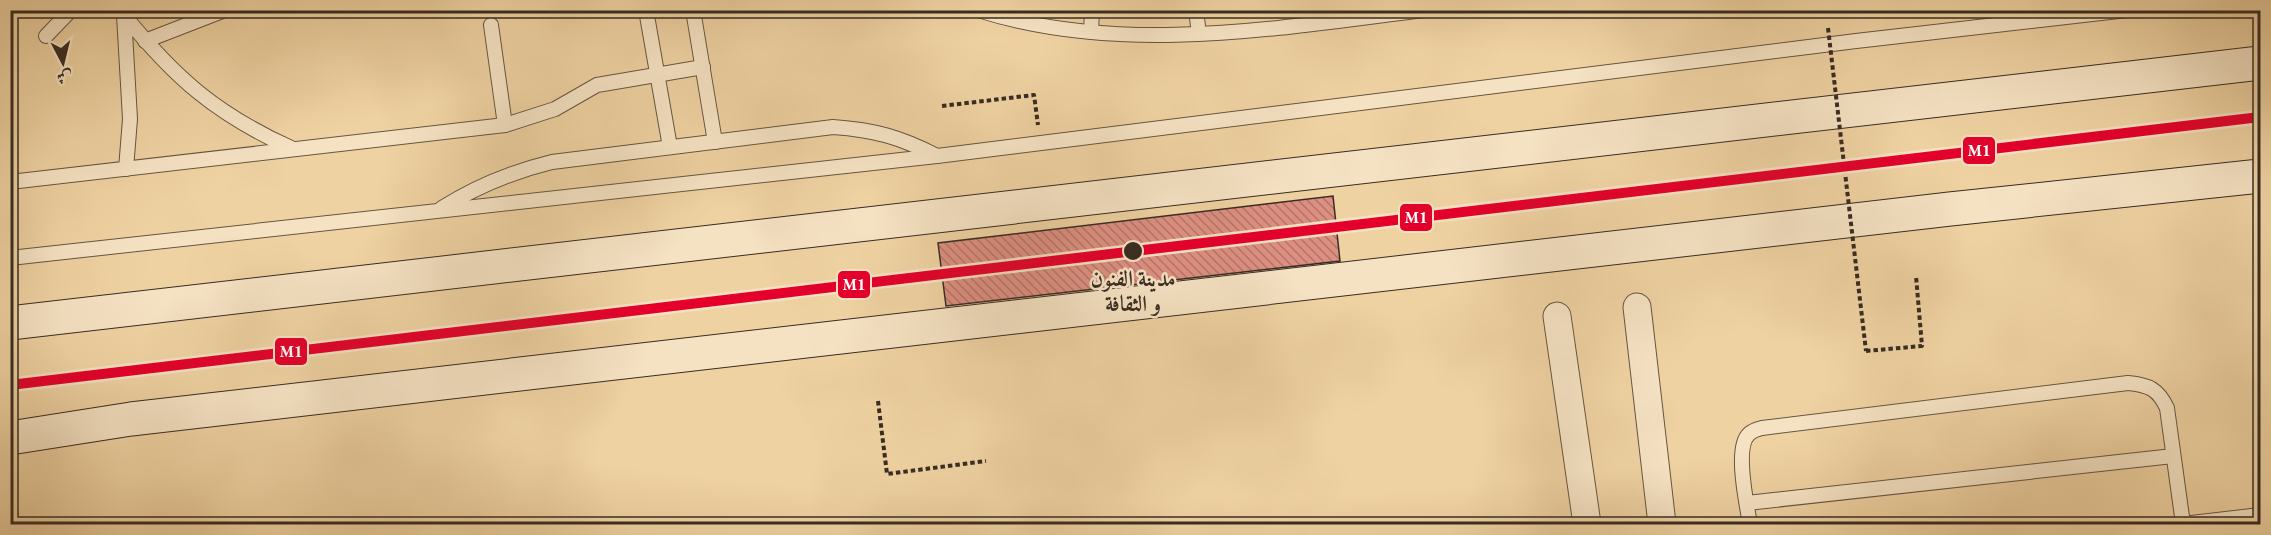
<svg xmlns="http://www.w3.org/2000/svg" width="2271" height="535" viewBox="0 0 2271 535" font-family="'EB Garamond',Amiri,serif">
  <defs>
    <pattern id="building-back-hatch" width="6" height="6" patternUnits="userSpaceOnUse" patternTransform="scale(1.5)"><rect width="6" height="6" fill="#dd8f81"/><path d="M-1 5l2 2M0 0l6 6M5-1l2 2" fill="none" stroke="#b47569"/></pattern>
  </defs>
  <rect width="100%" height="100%" fill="#efd2a2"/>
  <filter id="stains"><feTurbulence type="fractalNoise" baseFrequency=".00333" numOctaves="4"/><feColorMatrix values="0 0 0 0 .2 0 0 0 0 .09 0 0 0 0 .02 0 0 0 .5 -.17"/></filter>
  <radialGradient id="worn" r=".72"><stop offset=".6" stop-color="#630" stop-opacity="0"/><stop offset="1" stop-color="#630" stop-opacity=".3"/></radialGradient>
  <polygon fill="url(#building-back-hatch)" stroke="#382c22" stroke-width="1.5" points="1333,196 1340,261 946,306 938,243"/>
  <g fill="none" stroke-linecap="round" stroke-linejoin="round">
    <defs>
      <g id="lane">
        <polyline points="646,10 670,147"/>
        <polyline points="693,10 715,142"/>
        <path d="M978,10C1122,56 1278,28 1424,10"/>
        <polyline points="1196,10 1199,34"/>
        <path d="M124,15C175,78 216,114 291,148"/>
        <polyline points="124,15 130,119 126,169"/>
        <polyline points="491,25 505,125"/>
        <polyline points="1091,32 1092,10"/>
        <polyline points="46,36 71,10"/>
        <polyline points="145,41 225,10"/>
        <polyline points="10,182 505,125 555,109 597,85 703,67"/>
        <path d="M442,208C477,186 511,172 552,162L833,127C875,130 900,137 937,156"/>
        <polyline points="10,258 937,156 1856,41 2127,10"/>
        <polyline points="1747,503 2173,456"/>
        <path d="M1750,524C1747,506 1734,447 1749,434C1752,431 1758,429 1762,428L2128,383C2149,385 2158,389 2167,408L2183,524L2260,515"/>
      </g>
      <g id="street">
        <polyline points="1637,307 1662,524"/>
        <polyline points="1557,316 1587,524"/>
      </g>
      <g id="secondary">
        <polyline points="10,323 2260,63"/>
        <polyline points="10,438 131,419 1950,209 2260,176"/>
      </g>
    </defs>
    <use href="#lane" stroke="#665642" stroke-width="16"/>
    <use href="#street" stroke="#665642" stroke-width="29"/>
    <use href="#secondary" stroke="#382c22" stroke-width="35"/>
    <g stroke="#382c22" stroke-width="4" stroke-dasharray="4.5 3" stroke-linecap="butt">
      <polyline points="942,106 1034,95 1038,125"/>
      <polyline points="1866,351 1922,346 1916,276"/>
      <polyline points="878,401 887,474 986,461"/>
    </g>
    <use href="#lane" stroke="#f5e2c3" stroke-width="14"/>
    <use href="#street" stroke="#f5e2c3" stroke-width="27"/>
    <use href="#secondary" stroke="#f5e2c3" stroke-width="33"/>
    <polyline stroke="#382c22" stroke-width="4" stroke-dasharray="4.5 3" stroke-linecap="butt" points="1828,28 1866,351"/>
    <defs>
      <polyline id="metro-1" points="10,385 2260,117"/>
    </defs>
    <use href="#metro-1" stroke="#f5e2c3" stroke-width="15"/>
    <use href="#metro-1" stroke="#e4002b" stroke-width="10"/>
  </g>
  <circle fill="#382c22" stroke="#f5e2c3" stroke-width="2" cx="1133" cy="251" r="10"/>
  <g text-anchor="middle" stroke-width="5" stroke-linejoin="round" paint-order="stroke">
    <g font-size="22" font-weight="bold" fill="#382c22" stroke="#f5e2c3">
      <text x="1133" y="286">مدينة الفنون<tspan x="1133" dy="25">و الثقافة</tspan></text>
    </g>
  </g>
  <g stroke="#f5e2c3" stroke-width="2">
    <rect x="1962" y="136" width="34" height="29" rx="6" fill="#e4002b"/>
    <rect x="1399" y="203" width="34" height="29" rx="6" fill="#e4002b"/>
    <rect x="837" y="270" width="34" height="29" rx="6" fill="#e4002b"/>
    <rect x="274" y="337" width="34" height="29" rx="6" fill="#e4002b"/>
  </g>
  <g font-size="16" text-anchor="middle" font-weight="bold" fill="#fff">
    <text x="1979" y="156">M1</text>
    <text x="1416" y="223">M1</text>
    <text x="854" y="290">M1</text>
    <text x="291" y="357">M1</text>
  </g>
  <rect width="2271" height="535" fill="none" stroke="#efd2a2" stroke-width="36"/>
  <rect x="12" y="12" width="2247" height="511" fill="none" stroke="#382c22" stroke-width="3"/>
  <rect x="18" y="18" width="2235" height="499" fill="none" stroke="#382c22" stroke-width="1.5"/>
  <g transform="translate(63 63) rotate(173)" stroke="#f5e2c3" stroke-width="4.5" paint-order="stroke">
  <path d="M0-4.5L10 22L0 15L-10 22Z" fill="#382c22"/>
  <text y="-9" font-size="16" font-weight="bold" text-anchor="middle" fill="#382c22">ش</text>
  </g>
  <rect width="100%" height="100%" filter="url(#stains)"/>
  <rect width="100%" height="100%" fill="url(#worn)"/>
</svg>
